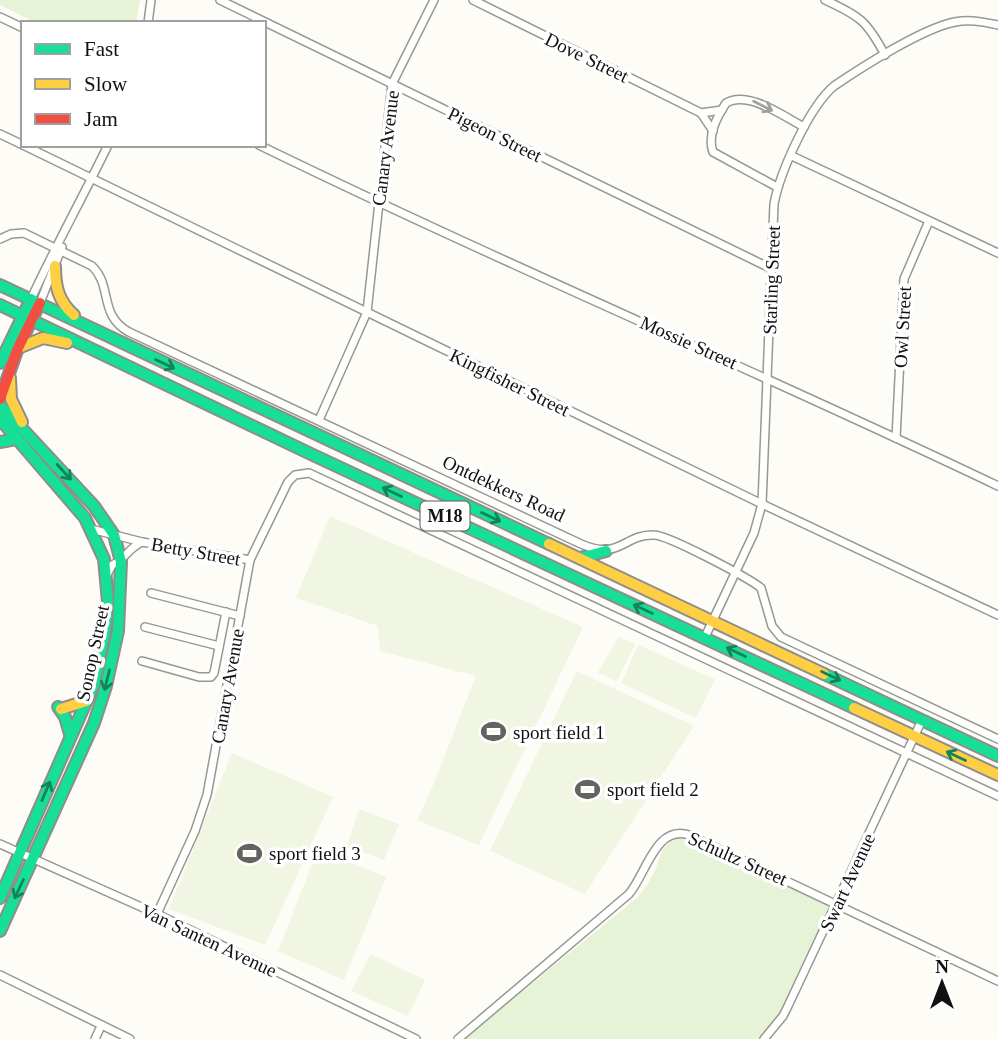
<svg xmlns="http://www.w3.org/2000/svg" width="998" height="1039" viewBox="0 0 998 1039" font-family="Georgia,serif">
  <rect width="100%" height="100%" fill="#fdfcf7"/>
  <g fill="#e7f3d7">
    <polygon points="0,0 140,0 136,23 37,23 0,5"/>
    <path d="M683,835L836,908L783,1016L762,1039H464L638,897C643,890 648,884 651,878C663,858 657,845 683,835Z"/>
  </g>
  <g fill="#f0f6e1">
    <polygon points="330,516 583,627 479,845 417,820 432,788 476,676 380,651 378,626 296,598"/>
    <polygon points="619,637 635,644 617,682 598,672"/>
    <polygon points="638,645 715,679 696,718 621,683"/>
    <polygon points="577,671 694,726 585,894 490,851"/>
    <polygon points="232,753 333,797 265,945 169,909"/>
    <polygon points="359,809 399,824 384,860 347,846"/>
    <polygon points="318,849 386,877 344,980 278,951"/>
    <polygon points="371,954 425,980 408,1016 351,991"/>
  </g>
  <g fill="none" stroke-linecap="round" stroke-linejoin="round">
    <defs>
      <g id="street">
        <polyline points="220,0 770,268"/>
        <polyline points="473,0 701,113 713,131"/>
        <path d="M825,0C860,16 867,21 885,55"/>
        <polyline points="0,17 23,28"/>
        <polyline points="148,23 151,0"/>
        <polyline points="701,113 722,110"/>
        <polyline points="0,134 23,145"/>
        <polyline points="23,145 762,504 998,615"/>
        <path d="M259,145C503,264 753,369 998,486"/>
        <polyline points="792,156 998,253"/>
        <path d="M777,187L713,152C707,135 717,117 726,103C748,90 783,116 804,127"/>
        <path d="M0,239L11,234L24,233L92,266C113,286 98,315 129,332L581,544C621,561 623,534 654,535C668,535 749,578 761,588L772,626L781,637L998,739"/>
        <path d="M31,299C55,247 83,197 108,145"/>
        <polyline points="40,303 62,247"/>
        <polyline points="319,420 367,312 392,84 434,0"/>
        <polyline points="896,438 904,279 929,221"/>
        <polyline points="91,529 142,542 250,560"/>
        <path d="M107,575L112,565C125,560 128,548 142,542"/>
        <polyline points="151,593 240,616"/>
        <polyline points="145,627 219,646"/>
        <path d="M705,637L754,533L762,504L774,204C780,172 809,107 834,86C862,67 923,28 955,22C970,19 983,22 998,25"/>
        <polyline points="142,661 199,677 211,677 214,673 226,612"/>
        <polyline points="0,844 157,914 416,1039"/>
        <polyline points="157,914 195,831 207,795 250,560 288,482 295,475 309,473 998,796"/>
        <polyline points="0,975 130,1039"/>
        <polyline points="95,1039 101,1026"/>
        <path d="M458,1039L629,894C646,874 656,824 689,835L998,981"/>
        <polyline points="764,1039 783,1016 788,1006 922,720"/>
      </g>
      <g id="fast">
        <polyline points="0,285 549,544"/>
        <polyline points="0,305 313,455 854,708"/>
        <polyline points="0,363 31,299"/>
        <polyline points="0,405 94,506 114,535 121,562 118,631 106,686 94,723 0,931"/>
        <polyline points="0,419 85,518 104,559 108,602 105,632 94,684 0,898"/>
        <polyline points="0,442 16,439"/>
        <polyline points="580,558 606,551"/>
        <polyline points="824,674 998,756"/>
        <polyline points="58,707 65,717 70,734"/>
      </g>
      <g id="slow">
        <path d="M55,266C55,286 58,301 74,315"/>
        <polyline points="18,348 43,338 67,343"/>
        <polyline points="10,378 11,399 22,422"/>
        <polyline points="549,544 824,674"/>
        <polyline points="854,708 998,775"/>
        <polyline points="61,709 86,701"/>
      </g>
      <polyline id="jam" points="0,399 18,348 40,303"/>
    </defs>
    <use href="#street" stroke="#979795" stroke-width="10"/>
    <use href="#fast" stroke="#8e8d8b" stroke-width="14"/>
    <use href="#slow" stroke="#8e8d8b" stroke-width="14"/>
    <use href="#jam" stroke="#8e8d8b" stroke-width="14"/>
    <use href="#street" stroke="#fffffe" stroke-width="7"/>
    <use href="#fast" stroke="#16e098" stroke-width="10"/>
    <use href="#slow" stroke="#ffcf43" stroke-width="10"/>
    <use href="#jam" stroke="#f24e42" stroke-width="10"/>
  </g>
  <defs><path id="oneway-shaft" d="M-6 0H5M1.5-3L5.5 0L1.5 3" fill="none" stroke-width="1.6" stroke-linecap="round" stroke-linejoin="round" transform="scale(1.75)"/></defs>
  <use stroke="#a0a09f" href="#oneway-shaft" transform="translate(763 106) rotate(27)"/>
  <g stroke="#14835b">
    <use href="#oneway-shaft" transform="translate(165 364) rotate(25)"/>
    <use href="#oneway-shaft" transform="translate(64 472) rotate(48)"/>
    <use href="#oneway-shaft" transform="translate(392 492) rotate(-155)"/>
    <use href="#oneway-shaft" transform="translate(491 517) rotate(25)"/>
    <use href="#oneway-shaft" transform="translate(643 609) rotate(-155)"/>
    <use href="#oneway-shaft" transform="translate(736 652) rotate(-155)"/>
    <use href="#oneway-shaft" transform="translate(831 676) rotate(26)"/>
    <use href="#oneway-shaft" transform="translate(107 680) rotate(104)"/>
    <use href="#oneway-shaft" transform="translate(956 756) rotate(-155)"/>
    <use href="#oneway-shaft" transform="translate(46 791) rotate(-67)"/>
    <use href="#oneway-shaft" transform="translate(19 889) rotate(115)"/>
  </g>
  <defs>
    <symbol id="stadium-bare" viewBox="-9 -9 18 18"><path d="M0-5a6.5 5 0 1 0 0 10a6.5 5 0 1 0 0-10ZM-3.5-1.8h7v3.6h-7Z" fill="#646362" stroke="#fff" stroke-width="2.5" paint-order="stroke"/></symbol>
  </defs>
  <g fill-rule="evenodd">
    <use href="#stadium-bare" x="476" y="714" width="35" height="35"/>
    <use href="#stadium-bare" x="570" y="772" width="35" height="35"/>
    <use href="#stadium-bare" x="232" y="836" width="35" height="35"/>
  </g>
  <g text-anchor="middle" stroke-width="7" stroke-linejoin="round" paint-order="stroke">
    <rect fill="#fff" stroke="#585858" stroke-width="2" x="420.5" y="501.5" width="49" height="29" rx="5"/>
    <g font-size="18" font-weight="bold" fill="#111">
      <text x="445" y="522">M18</text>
    </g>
    <g font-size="19" fill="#111" stroke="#fff">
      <text transform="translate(587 57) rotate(26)" y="7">Dove Street</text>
      <text transform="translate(495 134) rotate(26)" y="7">Pigeon Street</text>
      <text transform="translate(385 148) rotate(-83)" y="7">Canary Avenue</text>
      <text transform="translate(771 280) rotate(-88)" y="7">Starling Street</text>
      <text transform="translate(902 327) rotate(-87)" y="7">Owl Street</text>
      <text transform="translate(689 342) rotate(24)" y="7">Mossie Street</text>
      <text transform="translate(510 382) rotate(26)" y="7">Kingfisher Street</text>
      <text transform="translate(504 488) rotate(25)" y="7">Ontdekkers Road</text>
      <text transform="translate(196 551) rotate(10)" y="7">Betty Street</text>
      <text transform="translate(92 653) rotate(-78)" y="7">Sonop Street</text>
      <text transform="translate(227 686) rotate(-80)" y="7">Canary Avenue</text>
      <text transform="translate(738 858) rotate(24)" y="7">Schultz Street</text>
      <text transform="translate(847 882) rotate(-65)" y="7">Swart Avenue</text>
      <text transform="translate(209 940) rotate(25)" y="7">Van Santen Avenue</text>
    </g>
    <g font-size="19" fill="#111" stroke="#fff" text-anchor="start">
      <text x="513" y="739">sport field 1</text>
      <text x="607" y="796">sport field 2</text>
      <text x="269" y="860">sport field 3</text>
    </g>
  </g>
  <rect x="21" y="21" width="245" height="126" fill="#ffffff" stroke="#a0a0a0" stroke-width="2"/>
  <rect x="35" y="44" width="35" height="10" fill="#16e098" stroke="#a0a0a0" stroke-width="2"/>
  <text x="84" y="56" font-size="21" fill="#111111">Fast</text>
  <rect x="35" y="79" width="35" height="10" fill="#ffcf43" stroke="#a0a0a0" stroke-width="2"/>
  <text x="84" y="91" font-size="21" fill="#111111">Slow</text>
  <rect x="35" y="114" width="35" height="10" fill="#f24e42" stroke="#a0a0a0" stroke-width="2"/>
  <text x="84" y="126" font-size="21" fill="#111111">Jam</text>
  <g transform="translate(942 983)" stroke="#ffffff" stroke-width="5" paint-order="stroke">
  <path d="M0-5L12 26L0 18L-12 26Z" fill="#111111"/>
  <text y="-10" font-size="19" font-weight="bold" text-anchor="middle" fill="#111111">N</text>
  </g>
</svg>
